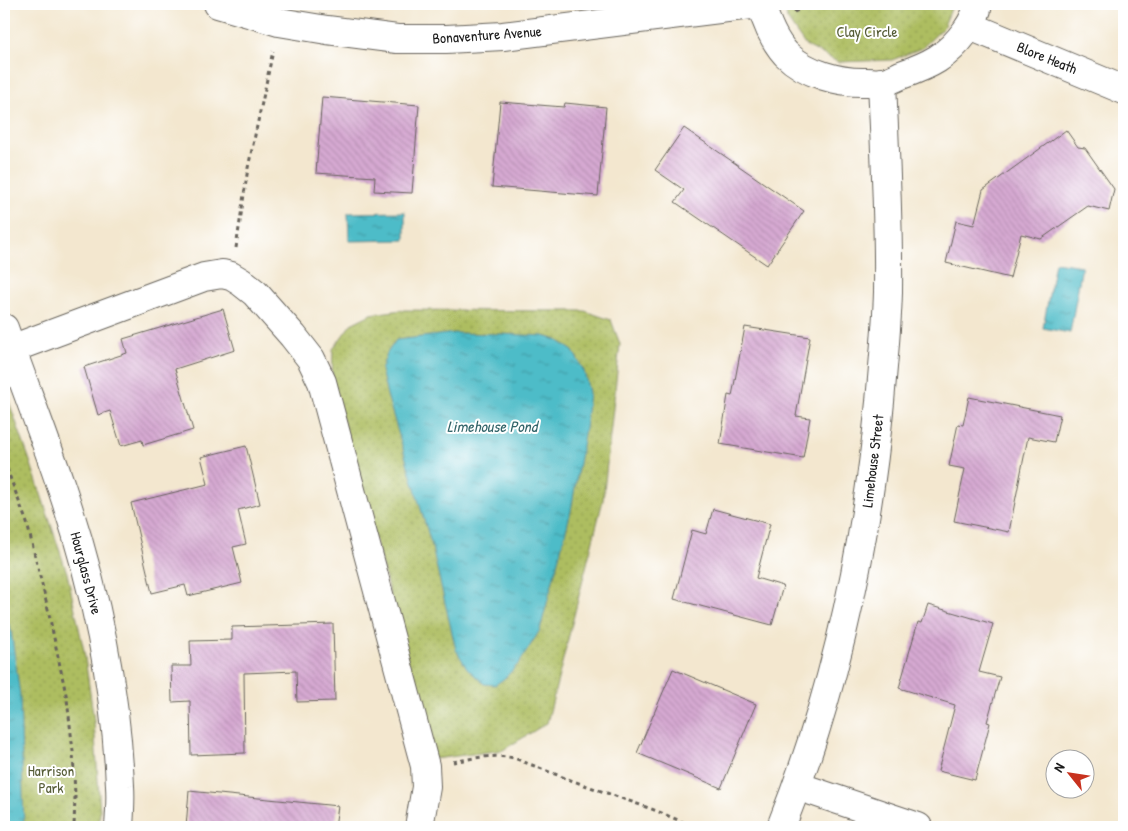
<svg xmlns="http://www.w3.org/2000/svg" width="1128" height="831" viewBox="0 0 1128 831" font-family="'Patrick Hand',sans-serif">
  <defs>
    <pattern id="park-dots" width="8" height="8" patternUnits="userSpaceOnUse" patternTransform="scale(1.25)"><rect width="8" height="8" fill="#adbd60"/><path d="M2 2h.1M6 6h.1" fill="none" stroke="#94a253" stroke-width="1.8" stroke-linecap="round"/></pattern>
    <pattern id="water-ripples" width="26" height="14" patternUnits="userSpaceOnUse" patternTransform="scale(1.25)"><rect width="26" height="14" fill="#4ebcc8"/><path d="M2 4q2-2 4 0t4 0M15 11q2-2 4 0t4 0" fill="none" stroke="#4098a2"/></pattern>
    <pattern id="building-back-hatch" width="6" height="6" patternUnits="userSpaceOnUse" patternTransform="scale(1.25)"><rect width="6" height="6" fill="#d6a9d2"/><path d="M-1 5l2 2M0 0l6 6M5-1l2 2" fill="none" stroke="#b791b4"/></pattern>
  </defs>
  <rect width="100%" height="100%" fill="#fff"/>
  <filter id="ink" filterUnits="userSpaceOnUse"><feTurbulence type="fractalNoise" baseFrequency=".02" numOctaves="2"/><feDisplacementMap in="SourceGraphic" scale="10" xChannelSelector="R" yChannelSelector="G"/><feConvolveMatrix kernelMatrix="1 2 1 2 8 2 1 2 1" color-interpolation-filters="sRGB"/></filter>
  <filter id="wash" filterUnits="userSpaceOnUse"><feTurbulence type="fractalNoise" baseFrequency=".0096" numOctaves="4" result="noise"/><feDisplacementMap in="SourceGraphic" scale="20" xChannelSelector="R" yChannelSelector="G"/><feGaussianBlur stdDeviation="1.12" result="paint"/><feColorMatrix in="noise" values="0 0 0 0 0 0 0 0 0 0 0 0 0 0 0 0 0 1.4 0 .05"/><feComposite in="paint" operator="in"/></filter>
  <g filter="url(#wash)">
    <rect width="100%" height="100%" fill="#f3e7cf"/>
    <g fill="url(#park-dots)" stroke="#646c3e">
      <polygon points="785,4 953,4 943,28 922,48 892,60 838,62 805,45 787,19"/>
      <polygon points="402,310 585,311 611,320 620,344 603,500 547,723 503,750 434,759 332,379 333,349 351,324 371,314"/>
      <polygon points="4,388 30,461 67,573 84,651 94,721 100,811 99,827 4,827"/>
    </g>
    <g fill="url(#water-ripples)" stroke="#356c72">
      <polygon points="405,212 405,240 349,241 348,213"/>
      <polygon points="1055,262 1082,266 1070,333 1043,328"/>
      <polygon points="455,333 501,334 544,336 557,340 573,351 584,371 589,392 586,422 571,511 540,630 520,662 505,678 495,685 484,684 467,668 456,650 431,543 387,395 381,370 387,353 396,340"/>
      <polygon points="4,613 11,630 20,695 24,827 4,827"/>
    </g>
    <g id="blocks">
      <g fill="url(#building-back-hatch)">
        <polygon points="322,97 419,105 412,193 374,191 375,177 316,173"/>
        <polygon points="500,102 564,107 565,103 606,107 598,196 492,187"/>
        <polygon points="684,128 804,211 767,265 675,202 684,190 655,170"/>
        <polygon points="1066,130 1078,147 1085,148 1114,189 1109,211 1088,206 1041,239 1021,234 1010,278 946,263 956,221 974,225 983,190"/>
        <polygon points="223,309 235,350 175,369 193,430 143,445 142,440 121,446 110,411 98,415 84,367 127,353 123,339"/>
        <polygon points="745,327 810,337 796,416 810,418 803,458 720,444 728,395 732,396"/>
        <polygon points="969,397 1060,415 1054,442 1028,437 1009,532 954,521 965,469 949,466 958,424 963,425"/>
        <polygon points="246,446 260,504 238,510 246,544 233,547 242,583 188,596 185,585 152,593 131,503 208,484 201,457"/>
        <polygon points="713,509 770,524 756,578 783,586 772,625 674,599 692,530 706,534"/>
        <polygon points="928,605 993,624 979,672 1000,677 987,722 990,723 975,780 938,771 955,705 899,688 918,622 922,623"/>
        <polygon points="333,624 335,701 297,702 296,671 244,673 245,753 191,755 190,701 172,702 171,666 191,666 190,641 232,640 232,627"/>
        <polygon points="673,669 756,704 721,788 637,753"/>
        <polygon points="189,791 338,806 335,827 186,827"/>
      </g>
    </g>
  </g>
  <g filter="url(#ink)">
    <use href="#blocks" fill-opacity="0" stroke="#67635b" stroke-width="1"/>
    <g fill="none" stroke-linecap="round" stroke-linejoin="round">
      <defs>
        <g id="minor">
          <polyline points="218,4 279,22 327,30 397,39 446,39 503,36 759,4"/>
          <path d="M761,4C766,22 773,40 786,54C806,74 840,83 867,82C872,82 878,83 883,82C889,81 895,78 901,75C930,65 947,57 966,31C971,24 977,13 978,4"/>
          <polyline points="970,26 1124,90"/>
          <path d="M4,328C23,382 44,435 62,489C94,584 116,685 120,786C121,799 120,813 119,827"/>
          <polyline points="11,349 204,277 222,274 231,276 241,282 255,293 293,336 311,359 322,382 425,766 426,787 419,827"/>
          <polyline points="797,786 918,827"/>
          <path d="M781,827C835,692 866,547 880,402C883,365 887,328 888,292C889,222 885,152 882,82"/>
        </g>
      </defs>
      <use href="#minor" stroke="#67635b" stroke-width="30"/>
      <g stroke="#67635b" stroke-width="3" stroke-dasharray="4 4" stroke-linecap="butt">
        <polyline points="794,12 811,4"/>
        <polyline points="236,248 248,168 273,51"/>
        <polyline points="4,461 27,523 47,605 67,699 73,751 75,796 74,827"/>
        <path d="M453,762C473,758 493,754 514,758L565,778L657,811L694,827"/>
      </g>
      <use href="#minor" stroke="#fff" stroke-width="28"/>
    </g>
  </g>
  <g text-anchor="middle" stroke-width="4" stroke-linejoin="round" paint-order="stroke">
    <g font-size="15" fill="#565c37" stroke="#fff">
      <text x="867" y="37">Clay Circle</text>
      <text x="51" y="776">Harrison<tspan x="51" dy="17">Park</tspan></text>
    </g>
    <g font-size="15" fill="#1c1c1c" stroke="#fff">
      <text transform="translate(487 35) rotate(-4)" y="5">Bonaventure Avenue</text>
      <text transform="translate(1047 58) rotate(22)" y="5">Blore Heath</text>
      <text transform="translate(873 461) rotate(-83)" y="5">Limehouse Street</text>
      <text transform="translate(86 573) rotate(75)" y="5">Hourglass Drive</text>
    </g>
    <g font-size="16" font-style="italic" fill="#326469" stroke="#fff">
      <text x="492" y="432">Limehouse Pond</text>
    </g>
  </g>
  <rect width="1128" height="831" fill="none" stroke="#fff" stroke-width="20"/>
  <g transform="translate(1070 774) rotate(300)"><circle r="24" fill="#ffffff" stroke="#a4a4a4"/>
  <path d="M0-4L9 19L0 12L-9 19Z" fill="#c8321e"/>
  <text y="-8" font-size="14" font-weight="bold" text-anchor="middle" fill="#1c1c1c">N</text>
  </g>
</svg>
